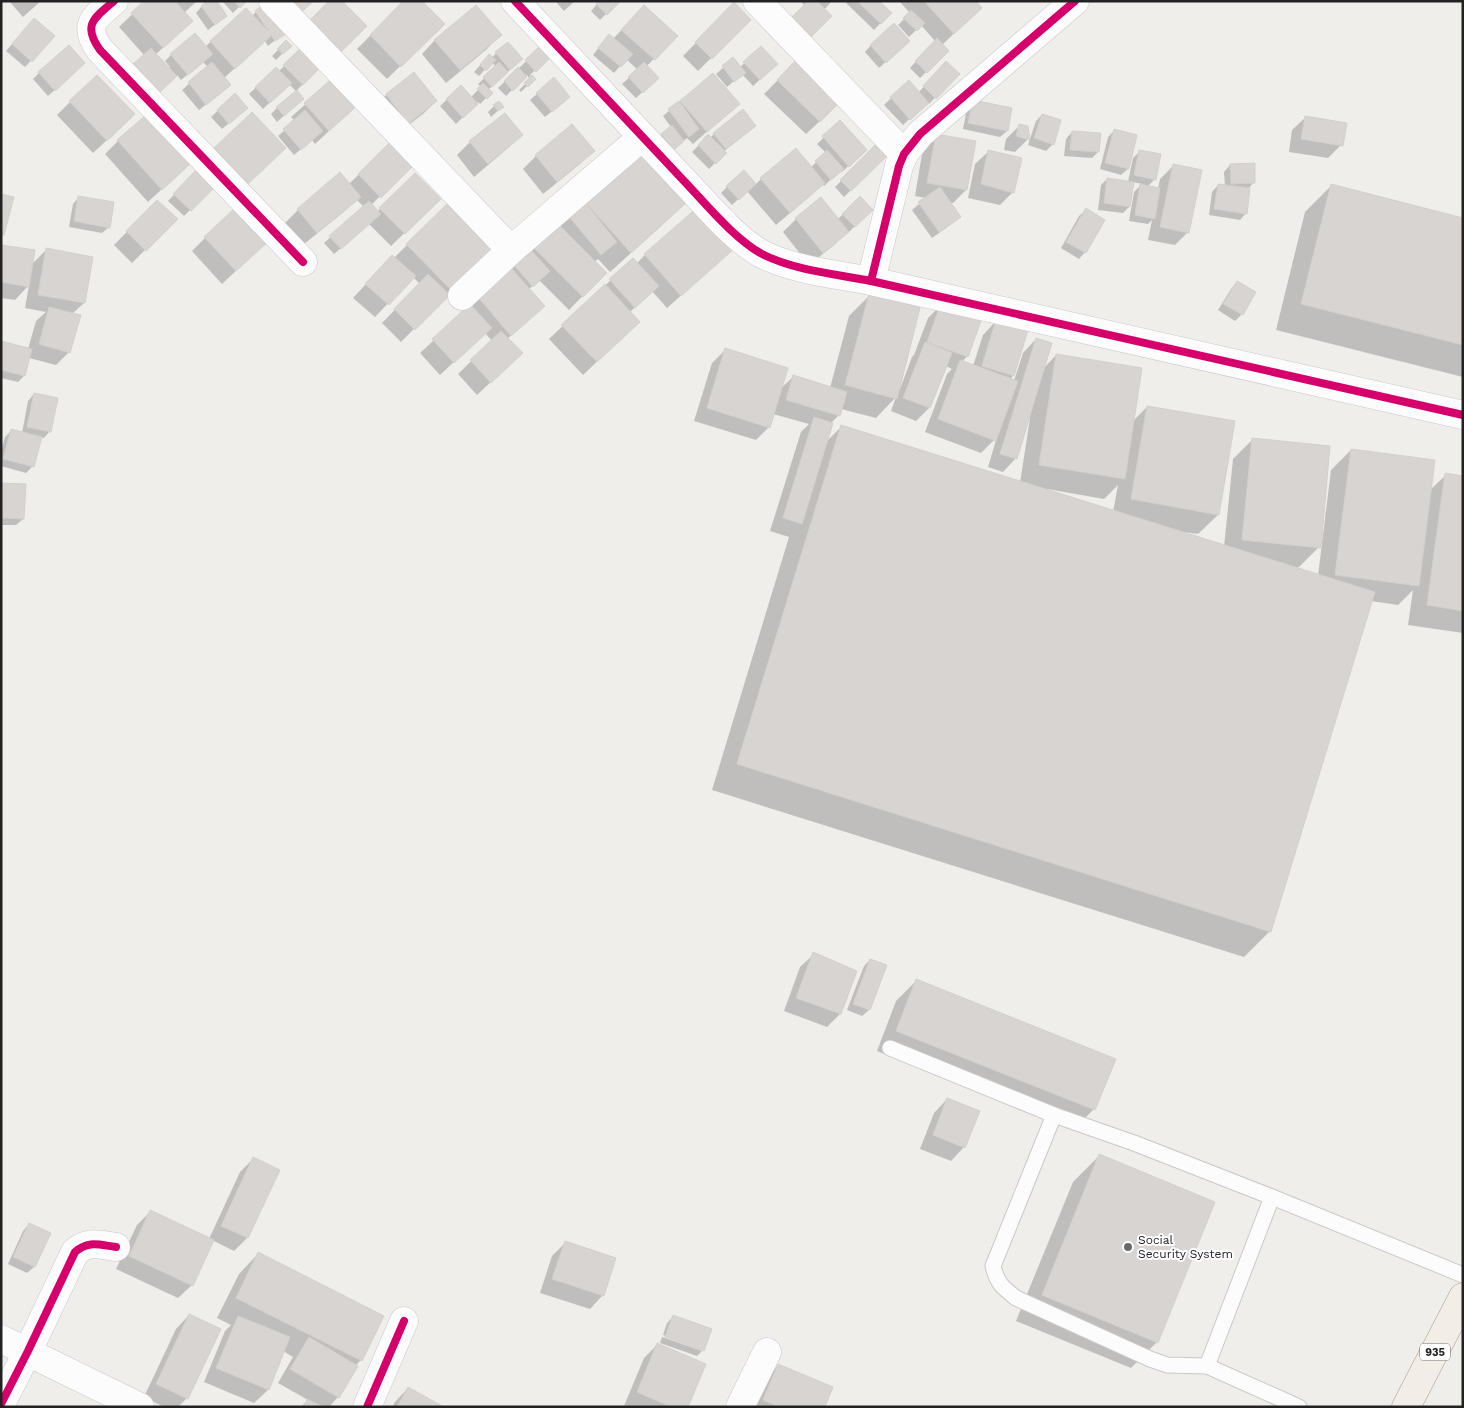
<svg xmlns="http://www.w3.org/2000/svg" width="1464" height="1408" viewBox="0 0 1464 1408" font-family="'Work Sans',sans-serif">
  <rect width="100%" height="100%" fill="#f0eeeb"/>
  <g fill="#0003" fill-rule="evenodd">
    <polygon points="9,1 41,1 23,17"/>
    <polygon points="146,1 197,1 184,13 192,21 155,55 168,68 170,67 165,61 171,55 205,47 246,9 252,16 256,12 284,33 268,46 265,41 224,78 223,91 199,110 182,90 208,67 203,62 181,80 177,75 151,99 145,56 119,27"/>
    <polygon points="224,1 245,1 233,13 223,2"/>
    <polygon points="405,1 443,24 387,79 357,49"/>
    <polygon points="555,1 575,1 564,11"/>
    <polygon points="600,1 619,1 600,20 591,11"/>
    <polygon points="800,1 832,1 824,10 830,16 803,43 805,6"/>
    <polygon points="848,1 881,1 879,3 890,13 874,30 846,3"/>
    <polygon points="899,1 974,1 967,21 942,45 948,51 920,78 910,68 935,41 921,25 909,37 898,25 910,13"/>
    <polygon points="734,4 749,20 698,71 683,56"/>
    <polygon points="202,6 226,16 208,30 196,13"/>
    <polygon points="631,20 676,36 646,67 651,84 636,98 622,84 638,70 626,59 614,73 593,55 603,42 613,39"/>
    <polygon points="28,26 53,36 25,67 6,51"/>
    <polygon points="500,35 487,49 446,83 422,54 435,40"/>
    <polygon points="286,42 290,46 276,60 272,56"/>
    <polygon points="871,45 902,47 879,68 865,52"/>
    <polygon points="304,47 322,65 296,91 289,84 263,109 249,94 276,69 279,71"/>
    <polygon points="541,47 550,56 530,75 534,79 521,92 519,90 530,79 527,75 506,96 498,88"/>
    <polygon points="761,48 770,70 753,86 742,74 727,87 716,74 733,59 740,67"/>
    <polygon points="496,53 515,65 488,90 486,98 480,104 478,102 456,124 440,106 461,87 471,97 481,87 478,84 496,67 492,62 479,76 474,72 483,62 492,58"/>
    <polygon points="940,69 958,74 929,104 927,102 903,125 884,105 908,82 918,93"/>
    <polygon points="77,70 48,96 33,79 39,73"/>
    <polygon points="414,73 436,101 423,114 394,136 373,108 386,95"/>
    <polygon points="713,75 738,104 693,144 687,138 667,155 655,141 671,127 663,116"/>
    <polygon points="782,76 820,121 806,134 764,94"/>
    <polygon points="335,78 358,104 315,144 312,140 294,155 278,136 295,121 291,117"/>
    <polygon points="537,94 562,103 545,117 530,100"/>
    <polygon points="235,95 240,114 222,129 211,117"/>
    <polygon points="302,99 277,122 271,114 277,108"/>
    <polygon points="973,101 1007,131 1000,137 963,129 967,108"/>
    <polygon points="70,102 120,128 93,153 57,115"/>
    <polygon points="494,106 502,107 491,117 488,112"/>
    <polygon points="252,114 271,161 234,196 202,162"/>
    <polygon points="1042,115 1053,144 1046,151 1028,145 1036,121"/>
    <polygon points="1306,117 1341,145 1328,158 1289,152 1292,130"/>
    <polygon points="840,122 859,156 842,172 841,170 824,186 822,184 810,196 776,225 747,191 732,205 721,193 727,187 755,185 761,179 810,168 826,153 817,144"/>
    <polygon points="1019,126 1028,139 1015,152 1004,150 1006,139"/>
    <polygon points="1115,130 1128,169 1121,175 1100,169 1108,137"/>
    <polygon points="748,132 723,152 725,153 709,169 692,152 708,136 710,138 714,134"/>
    <polygon points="1072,132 1098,152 1092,158 1064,156 1066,139"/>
    <polygon points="522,135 508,148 474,177 457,155 470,142"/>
    <polygon points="937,135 966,190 953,203 949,202 959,217 953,223 932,238 912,210 926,198 915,196 923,148"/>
    <polygon points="118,141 176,176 148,202 105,154"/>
    <polygon points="392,142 400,177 371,205 377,212 415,174 439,199 391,246 369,224 334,254 324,243 364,207 356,199 346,210 303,245 285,223 298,210 340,174 349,184"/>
    <polygon points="875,147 885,156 844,197 835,187"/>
    <polygon points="593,151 580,164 543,194 523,169 536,156"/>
    <polygon points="989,151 1013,192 1000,205 968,198 975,164"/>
    <polygon points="1140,151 1155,179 1147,187 1158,189 1160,179 1173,166 1188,232 1175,245 1148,240 1152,220 1148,224 1129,221 1134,192 1142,184 1133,182 1129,207 1123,213 1098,210 1101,185 1107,179 1128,182 1133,158"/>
    <polygon points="639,155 683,204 663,224 610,272 598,259 594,262 605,273 569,310 539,280 528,290 530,319 507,339 508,366 477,395 458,374 492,341 485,333 440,375 420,353 530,252 554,228"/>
    <polygon points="1230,165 1254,182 1248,189 1246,213 1240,220 1209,215 1212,192 1218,185 1225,186 1224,172"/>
    <polygon points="197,171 213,187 184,216 168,201"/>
    <polygon points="1331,186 1463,219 1463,377 1276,330 1305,212"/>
    <polygon points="79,197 109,227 102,233 69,227 73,204"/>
    <polygon points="860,198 871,210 848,233 847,232 834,245 809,265 783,232 796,219 838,219"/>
    <polygon points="157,201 176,219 132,263 114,245"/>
    <polygon points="447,205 491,251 401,342 382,323 420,284 413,277 375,317 353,298 379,270 394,258"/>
    <polygon points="1086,210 1085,252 1079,259 1061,248 1079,216"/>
    <polygon points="205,238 256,252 222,284 192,251"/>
    <polygon points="1,246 31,265 46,250 84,303 72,314 69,352 56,365 29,358 24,376 18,382 1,378 1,342 28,349 36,321 46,312 25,308 29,285 15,300 1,298"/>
    <polygon points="645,255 720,261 667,308 652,291 629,313 625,335 583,375 549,339 633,259 637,263"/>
    <polygon points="1237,282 1254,292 1242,314 1235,321 1218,310 1231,289"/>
    <path d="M869,296L898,388L900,389L912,357L914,355L928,318L941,305L967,356L962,362L973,366L983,335L996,321L1026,331L1013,376L1009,380L1014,381L1023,353L1036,339L1043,369L1056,355L1132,422L1147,407L1218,515L1198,534L1183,532V534L1224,547L1233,459L1253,439L1319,547L1299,567H1293L1318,576L1331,470L1351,450L1429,491L1446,475L1463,477V633L1408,625L1413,590L1398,605L1371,601L1270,931L1244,957L712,790L789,537L770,531L801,432L809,424L773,414L769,427L756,440L694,421L712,363L725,350L780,389L793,377L830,388L849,316ZM946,366L952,369L947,374L925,432L981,453L997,437L988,467L1003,472L1016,458L1028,418H1030L1020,483L841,427L826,442L830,424L839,415L841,409L876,418L896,397L891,411L916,421L929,408ZM1118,485L1113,512L1047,491V489L1104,499Z"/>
    <polygon points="34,394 50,431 44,438 41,437 32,467 26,473 1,466 1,451 5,437 12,430 22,433 28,401"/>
    <polygon points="1,484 23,519 16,525 1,525"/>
    <polygon points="814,954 856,972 840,1014 827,1027 784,1011 800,967"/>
    <polygon points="870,960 886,966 869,1010 862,1016 847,1010 864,966"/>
    <polygon points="916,981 1094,1109 1074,1129 877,1051 896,1001"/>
    <polygon points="947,1099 964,1147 951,1161 920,1149 934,1113"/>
    <polygon points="1099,1156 1157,1342 1131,1368 1016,1321 1073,1182"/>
    <polygon points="253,1159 247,1238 234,1251 212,1240 192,1285 178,1298 116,1269 137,1225 150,1212 209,1239 240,1172"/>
    <polygon points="29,1224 49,1233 34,1267 27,1273 8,1264 23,1231"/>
    <polygon points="565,1243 603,1295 590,1309 540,1293 552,1256"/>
    <polygon points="258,1254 383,1317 361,1360 355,1366 338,1397 329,1407 301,1407 308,1400 278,1383 293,1357 283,1351 268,1390 254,1403 204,1382 225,1331 231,1325 217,1318 239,1274"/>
    <polygon points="189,1315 187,1398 178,1407 164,1407 144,1397 176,1329"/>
    <polygon points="673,1317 703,1350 697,1356 660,1343 662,1337 702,1351 702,1348 663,1335 667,1323"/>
    <polygon points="657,1345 687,1407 627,1407 624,1406 644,1358"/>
    <polygon points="778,1366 824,1407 753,1407 765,1379"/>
    <polygon points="408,1388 442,1407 392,1407 395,1402"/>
  </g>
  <g fill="#d7d4d2" stroke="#d3d0cc">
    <polygon points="144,1 175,1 193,21 163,48 131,13"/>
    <polygon points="207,1 217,1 227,16 215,25 201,6"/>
    <polygon points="234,1 247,1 240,8"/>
    <polygon points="285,1 314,1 298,15"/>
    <polygon points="329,1 342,1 367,26 338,55 307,23"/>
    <polygon points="403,1 422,1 445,24 401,67 370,35"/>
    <polygon points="598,1 621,1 607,15 596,4"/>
    <polygon points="808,1 817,1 832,16 811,37 791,18"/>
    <polygon points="857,1 879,1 892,13 881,24"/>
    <polygon points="924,1 976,1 982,8 954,34"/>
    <polygon points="734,2 751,20 712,59 695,42"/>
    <polygon points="265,3 286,34 275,41 255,11"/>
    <polygon points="476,5 502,35 460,70 434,40"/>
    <polygon points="644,5 678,36 655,60 621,30"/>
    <polygon points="246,8 272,35 235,69 210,41"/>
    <polygon points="911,10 925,23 917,31 903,18"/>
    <polygon points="34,18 55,36 32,62 12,44"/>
    <polygon points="894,23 910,41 886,63 870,45"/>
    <polygon points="195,33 213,54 188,75 170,54"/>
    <polygon points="609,34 633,54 621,67 598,48"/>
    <polygon points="937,38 949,51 927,73 915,61"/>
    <polygon points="286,40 292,46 283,54 277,49"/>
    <polygon points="508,42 523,59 510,70 495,52"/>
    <polygon points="69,45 85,63 55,91 38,72"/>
    <polygon points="541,45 552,56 536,72 525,60"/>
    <polygon points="303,46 322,66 303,85 283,65"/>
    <polygon points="761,46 778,64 760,80 743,62"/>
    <polygon points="151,48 177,76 158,94 132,65"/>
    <polygon points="489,54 496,60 486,71 480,65"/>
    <polygon points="733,57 746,73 734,82 722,66"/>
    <polygon points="795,61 839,103 820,122 777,80"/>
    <polygon points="946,61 960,74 936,99 923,86"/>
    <polygon points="212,62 231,85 206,105 188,82"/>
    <polygon points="499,62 508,72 492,87 483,77"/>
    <polygon points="644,62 659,78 643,93 628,77"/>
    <polygon points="276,67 292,83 270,103 255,87"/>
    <polygon points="518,67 527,77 513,91 504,81"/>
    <polygon points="414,72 437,101 408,124 386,94"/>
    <polygon points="713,73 740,104 707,132 680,101"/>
    <polygon points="97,75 135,114 107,141 69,101"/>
    <polygon points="532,75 536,79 528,87 524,83"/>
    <polygon points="335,76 359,104 329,131 304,103"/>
    <polygon points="554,77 570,97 552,112 536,93"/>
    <polygon points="909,80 929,103 910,120 890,97"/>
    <polygon points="483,83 493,93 487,99 477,89"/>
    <polygon points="461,85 478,104 463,118 446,99"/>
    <polygon points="297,90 304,99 284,116 276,107"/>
    <polygon points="235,93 248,108 229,124 217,110"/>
    <polygon points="973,100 1012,108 1008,131 968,123"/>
    <polygon points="499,101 504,107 498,111 493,105"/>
    <polygon points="679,101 699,129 689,137 668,109"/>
    <polygon points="743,109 756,126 726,149 713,133"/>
    <polygon points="305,110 323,131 301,150 283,129"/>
    <polygon points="252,112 286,148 248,184 214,148"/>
    <polygon points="505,113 523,135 488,164 469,141"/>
    <polygon points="147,114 191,163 162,190 117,140"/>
    <polygon points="1042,114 1061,120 1054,145 1034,138"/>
    <polygon points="1305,116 1347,123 1343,146 1301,139"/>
    <polygon points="840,120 867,150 849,167 822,136"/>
    <polygon points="572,124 595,151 557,182 535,155"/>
    <polygon points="1019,124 1028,126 1030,140 1016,136"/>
    <polygon points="672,125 684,141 674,150 661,134"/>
    <polygon points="1114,129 1137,135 1129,169 1105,163"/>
    <polygon points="1072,131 1101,133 1099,152 1070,150"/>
    <polygon points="708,134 727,153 716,164 698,145"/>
    <polygon points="936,134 976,141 967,190 927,183"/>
    <polygon points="392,140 415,164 381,198 358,174"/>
    <polygon points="875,145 887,156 851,191 840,180"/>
    <polygon points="796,148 825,183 790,213 760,178"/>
    <polygon points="827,150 844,169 831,180 815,161"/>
    <polygon points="988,150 1022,158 1014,193 981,184"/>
    <polygon points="1139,150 1161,154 1156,180 1134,175"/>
    <polygon points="639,153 685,204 631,253 585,202"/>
    <polygon points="1255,163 1255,183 1231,184 1230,164"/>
    <polygon points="1173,164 1202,170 1189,233 1160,227"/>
    <polygon points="197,169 215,187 191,211 173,194"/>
    <polygon points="744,170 756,184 739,200 726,186"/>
    <polygon points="340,172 361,197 317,233 297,209"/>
    <polygon points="415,173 441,199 405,234 379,208"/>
    <polygon points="1107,178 1134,182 1130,207 1104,203"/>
    <polygon points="1140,184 1160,188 1155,219 1135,215"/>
    <polygon points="1218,184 1250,188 1247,214 1214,209"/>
    <polygon points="1331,184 1463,218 1463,345 1301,304"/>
    <polygon points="940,187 961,217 939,232 918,202"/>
    <polygon points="1,194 14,197 4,235 1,235"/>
    <polygon points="78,196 114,202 110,228 74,221"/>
    <polygon points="860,196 873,210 855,227 842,214"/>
    <polygon points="821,197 849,232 823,253 795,218"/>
    <polygon points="582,199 617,242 601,255 566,213"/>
    <polygon points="157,200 178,219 146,251 126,231"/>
    <polygon points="369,201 381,214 341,249 329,236"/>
    <polygon points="447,204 493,251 452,291 406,244"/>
    <polygon points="238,205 271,239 236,271 204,237"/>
    <polygon points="699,206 735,248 681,296 644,254"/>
    <polygon points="1086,208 1105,220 1086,253 1066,242"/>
    <polygon points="557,223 607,273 583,297 533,247"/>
    <polygon points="1,245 35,250 29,287 1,282"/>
    <polygon points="46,248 93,257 85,303 38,295"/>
    <polygon points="530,249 550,271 533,287 513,264"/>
    <polygon points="392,255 416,276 389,305 365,284"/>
    <polygon points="633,258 659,286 635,308 609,279"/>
    <polygon points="511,268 545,306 511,336 478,297"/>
    <polygon points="428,274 450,295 415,330 394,309"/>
    <polygon points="1237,281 1256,292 1243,315 1223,304"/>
    <polygon points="605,284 640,322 597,362 561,325"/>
    <polygon points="869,294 920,308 897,399 845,385"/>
    <polygon points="941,303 982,318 968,357 927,342"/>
    <polygon points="470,304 492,328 454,363 432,339"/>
    <polygon points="49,307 81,315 70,353 39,344"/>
    <polygon points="996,320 1028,330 1014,376 982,366"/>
    <polygon points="501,331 523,353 491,383 470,360"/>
    <polygon points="1036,338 1052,343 1017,459 1000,454"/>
    <polygon points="1,341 32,349 25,376 1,370"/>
    <polygon points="925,342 952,353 930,408 903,398"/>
    <polygon points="725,348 788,368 770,428 707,408"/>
    <polygon points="1056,354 1142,368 1125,479 1039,465"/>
    <polygon points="960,360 1018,381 996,441 938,419"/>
    <polygon points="793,375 847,392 840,416 786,400"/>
    <polygon points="34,393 58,398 51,432 27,427"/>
    <polygon points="1147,406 1235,421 1219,515 1131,499"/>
    <polygon points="814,417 833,423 802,524 783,518"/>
    <polygon points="841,425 1375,592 1271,932 737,764"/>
    <polygon points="11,429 42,437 34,467 3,459"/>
    <polygon points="1252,438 1330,446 1321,548 1242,540"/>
    <polygon points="1351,449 1435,460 1419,586 1335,575"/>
    <polygon points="1445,473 1463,476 1463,611 1427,605"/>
    <polygon points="1,483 26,484 24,519 1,518"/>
    <polygon points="813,952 857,971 841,1014 796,998"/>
    <polygon points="870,959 887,965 870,1010 853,1004"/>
    <polygon points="916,979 1116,1059 1095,1110 896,1031"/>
    <polygon points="947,1098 980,1111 965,1148 933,1135"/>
    <polygon points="1099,1154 1215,1202 1158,1343 1042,1295"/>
    <polygon points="253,1157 280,1170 248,1238 221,1226"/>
    <polygon points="150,1210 214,1240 193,1286 129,1256"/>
    <polygon points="29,1223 51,1233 35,1267 13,1257"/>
    <polygon points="565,1241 616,1258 604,1296 552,1279"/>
    <polygon points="258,1252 384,1316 362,1361 236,1298"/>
    <polygon points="189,1314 221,1329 188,1399 156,1384"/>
    <polygon points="673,1315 712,1329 704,1351 665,1337"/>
    <polygon points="238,1316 290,1337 269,1390 216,1368"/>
    <polygon points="309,1337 358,1366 339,1398 290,1369"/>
    <polygon points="657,1343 706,1364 688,1407 671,1407 637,1392"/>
    <polygon points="778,1364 833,1387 825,1407 779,1407 763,1400"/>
    <polygon points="408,1387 444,1407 397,1407"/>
    <polygon points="307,1399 324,1407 304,1407"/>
  </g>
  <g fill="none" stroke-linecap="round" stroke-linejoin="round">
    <defs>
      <g id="lane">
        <polyline points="890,1048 1054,1115 1134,1143 1272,1197 1463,1275"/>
        <path d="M1054,1115L993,1266C997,1283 1002,1287 1016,1298L1150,1359L1167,1365L1207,1366L1299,1407"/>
        <polyline points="1207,1366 1272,1197"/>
      </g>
      <g id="street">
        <path d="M114,1C94,18 82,25 100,50L303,262"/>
        <polyline points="273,1 511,250"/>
        <path d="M515,1C571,61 627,121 684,181C706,204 736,241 764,255C797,271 836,274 871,281L1463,415"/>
        <polyline points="757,1 904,154"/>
        <polyline points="871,281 899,166 904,154 920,134 1075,1"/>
        <polyline points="462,296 511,250 642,137"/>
        <polyline points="1,1339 140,1407"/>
        <path d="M1,1404L28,1351L75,1252C89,1240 99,1245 116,1247"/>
        <polyline points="367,1407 404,1321"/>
        <polyline points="740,1407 767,1352"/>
      </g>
      <polyline id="primary" points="1406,1407 1463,1297"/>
    </defs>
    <use href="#lane" stroke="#c9c8c7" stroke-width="17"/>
    <use href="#street" stroke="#c9c8c7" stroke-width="29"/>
    <use href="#primary" stroke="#a79c86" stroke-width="29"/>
    <use href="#lane" stroke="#fdfcfc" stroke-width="15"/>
    <use href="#street" stroke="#fdfcfc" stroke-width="28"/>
    <use href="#primary" stroke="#f3ede7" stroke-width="28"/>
    <defs>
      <g id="cycleway">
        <path d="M114,1C94,18 82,25 100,50L303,262"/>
        <path d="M515,1C571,61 627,121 684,181C706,204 736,241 764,255C797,271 836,274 871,281L1463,415"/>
        <polyline points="871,281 899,166 904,154 920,134 1075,1"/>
        <path d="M1,1404L28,1351L75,1252C89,1240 99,1245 116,1247"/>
        <polyline points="367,1407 404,1321"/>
      </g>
    </defs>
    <use href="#cycleway" stroke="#fff" stroke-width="11"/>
    <use href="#cycleway" stroke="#d6006c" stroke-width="8"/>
  </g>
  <circle fill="#6a6968" stroke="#fff" stroke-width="2" cx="1128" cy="1247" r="5"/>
  <g text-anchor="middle" stroke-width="4" stroke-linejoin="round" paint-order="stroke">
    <rect fill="#fff" stroke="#646464" stroke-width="1" x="1420" y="1343.5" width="30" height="17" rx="4"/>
    <g font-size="11" font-weight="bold" fill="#222">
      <text x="1435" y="1356">935</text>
    </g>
    <g font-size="12" fill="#222" stroke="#fff" text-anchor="start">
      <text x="1138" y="1244">Social<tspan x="1138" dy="14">Security System</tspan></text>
    </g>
  </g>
  <rect width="1464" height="1408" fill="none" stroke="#222222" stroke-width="5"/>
</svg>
